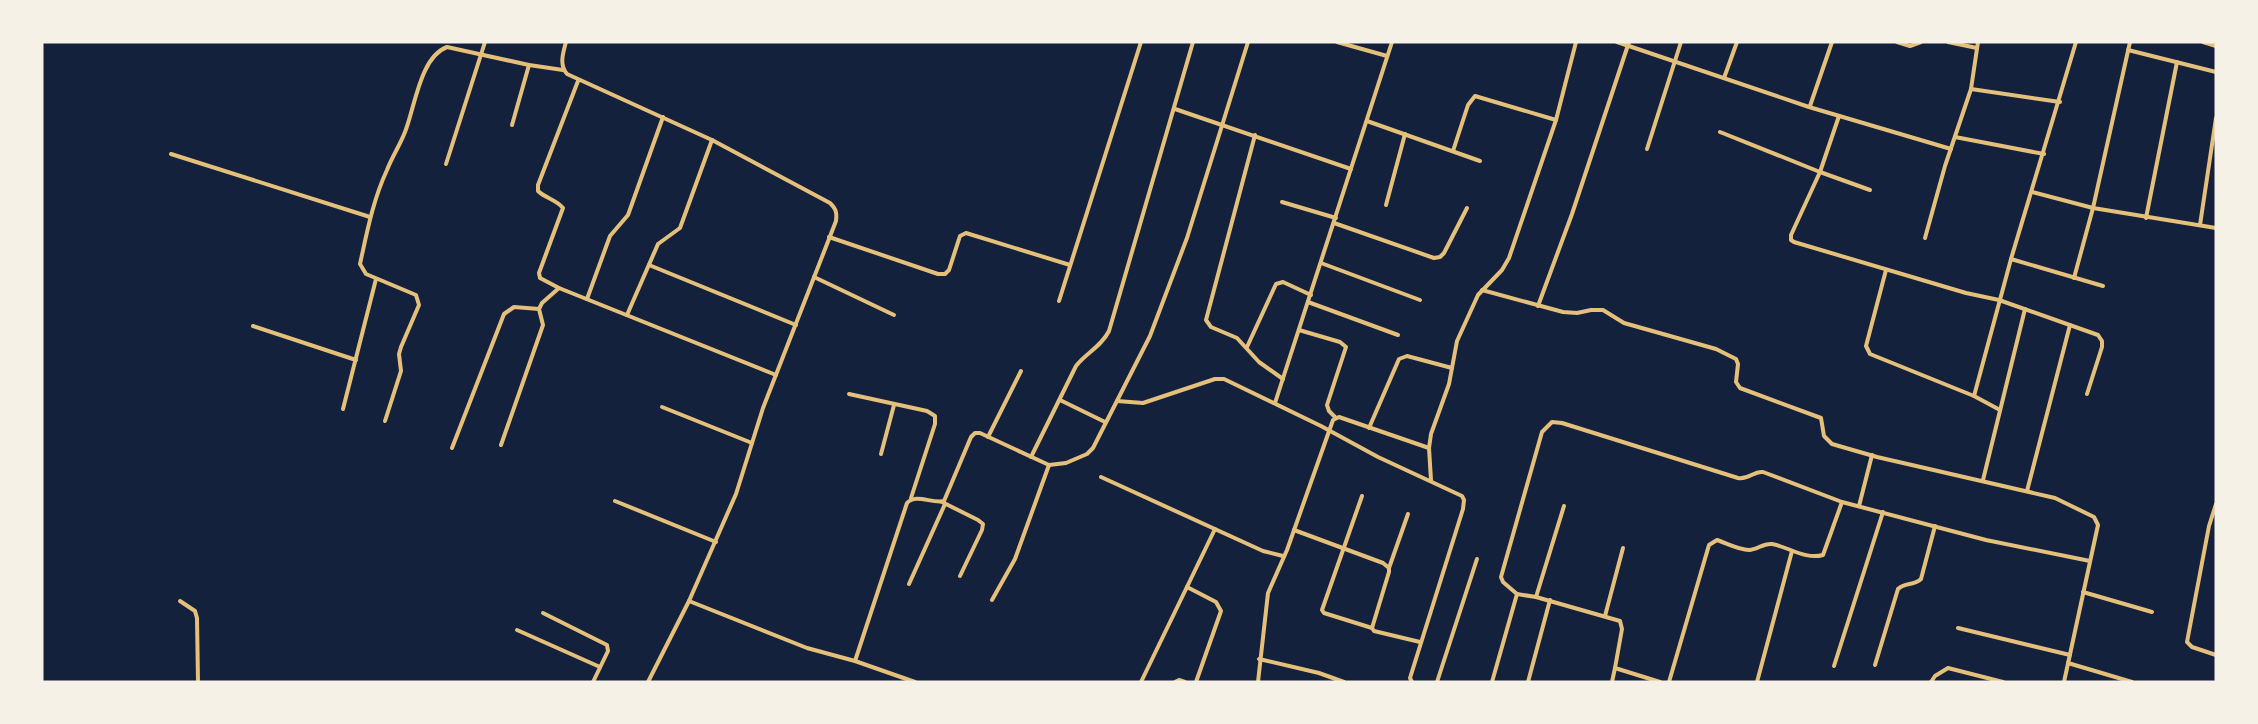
<svg xmlns="http://www.w3.org/2000/svg" width="2258" height="724" viewBox="0 0 2258 724" font-family="'PT Sans',sans-serif">
  <rect width="100%" height="100%" fill="#14213d"/>
  <g fill="none" stroke-linecap="round" stroke-linejoin="round">
    <g stroke="#e5c07b" stroke-width="4">
      <path d="M566,42C563,53 559,65 567,74L712,140L830,203C836,209 837,212 836,221L763,408L736,494L689,601L648,682"/>
      <polyline points="1337,42 1387,56"/>
      <polyline points="1617,42 1809,107 1951,149"/>
      <polyline points="1897,42 1910,46 1921,42"/>
      <polyline points="1948,42 1977,48"/>
      <polyline points="2203,42 2216,46"/>
      <polyline points="2128,50 2216,72"/>
      <polyline points="1724,78 1737,42"/>
      <path d="M578,81L538,185V191C545,198 557,200 563,208L539,273L540,278L559,288L776,375"/>
      <polyline points="1971,89 2060,102"/>
      <polyline points="1810,106 1832,42"/>
      <polyline points="1175,109 1351,169"/>
      <polyline points="1839,116 1820,172 1870,190"/>
      <polyline points="1367,121 1480,161"/>
      <polyline points="512,125 529,65"/>
      <polyline points="1720,132 1820,172 1791,235 1791,240 1794,242 1966,293 1999,300 2098,335 2102,341 2102,347 2087,394"/>
      <polyline points="1255,135 1206,320 1211,327 1237,338 1259,362 1283,379"/>
      <polyline points="1955,137 2044,154"/>
      <polyline points="1647,149 1681,42"/>
      <polyline points="1453,151 1468,105 1475,96 1556,120"/>
      <polyline points="171,154 370,217"/>
      <polyline points="446,164 485,42"/>
      <polyline points="2032,192 2093,208 2216,228"/>
      <polyline points="1282,202 1336,218"/>
      <polyline points="1386,205 1405,134"/>
      <polyline points="2146,218 2177,62"/>
      <polyline points="1334,223 1434,258 1440,257 1444,253 1467,208"/>
      <polyline points="2200,225 2216,118"/>
      <polyline points="829,237 938,274 945,274 949,270 960,236 966,233 1070,265"/>
      <polyline points="1925,238 1945,166 1971,89 1978,42"/>
      <polyline points="2011,259 2103,286"/>
      <polyline points="1321,263 1420,300"/>
      <polyline points="649,265 796,325"/>
      <polyline points="1886,270 1866,346 1870,354 1974,396 2000,410"/>
      <polyline points="814,277 894,315"/>
      <polyline points="2074,278 2093,208 2130,42"/>
      <polyline points="1482,290 1563,312 1577,313 1591,310 1603,310 1624,323 1716,349 1736,359 1738,364 1736,382 1740,388 1821,418 1824,436 1832,444 1877,457 2055,498 2094,517 2098,525 2064,682"/>
      <polyline points="587,299 610,236 628,215 663,117"/>
      <polyline points="1059,301 1141,42"/>
      <polyline points="1308,302 1398,335"/>
      <polyline points="1538,306 1572,214 1629,42"/>
      <polyline points="627,315 658,244 680,228 712,140"/>
      <polyline points="253,326 356,360"/>
      <polyline points="1299,330 1340,342 1346,347 1327,405 1329,411 1336,418"/>
      <polyline points="1247,347 1276,284 1283,282 1311,295"/>
      <polyline points="849,394 927,411 935,416 935,424 911,498"/>
      <polyline points="1974,396 2011,259 2076,42"/>
      <polyline points="1060,400 1105,422"/>
      <polyline points="1117,401 1143,403 1215,379 1224,379 1321,426 1378,457 1462,496 1464,500 1463,509 1410,678 1412,682"/>
      <polyline points="1275,403 1392,42"/>
      <polyline points="662,407 752,443"/>
      <polyline points="343,409 376,279"/>
      <path d="M385,421L401,371L399,354L401,347L419,305L416,295L366,274L360,264C367,232 373,200 387,170C392,157 400,145 405,132C415,107 420,57 447,47L529,65L563,70"/>
      <polyline points="1369,428 1399,359 1407,356 1452,368"/>
      <polyline points="988,437 1021,371"/>
      <polyline points="501,445 543,325 539,309 542,303 559,288"/>
      <polyline points="452,448 504,314 514,307 539,309"/>
      <polyline points="881,454 894,405"/>
      <path d="M1031,457L1076,366C1086,353 1101,347 1109,331L1193,42"/>
      <polyline points="1101,477 1263,551 1283,556"/>
      <polyline points="1431,480 1429,448 1431,434 1449,384 1457,341 1478,295 1502,270 1509,258 1556,120 1576,42"/>
      <polyline points="1983,480 2025,309"/>
      <polyline points="2027,491 2070,325"/>
      <polyline points="1362,496 1322,610 1324,613 1372,628"/>
      <polyline points="615,501 716,542"/>
      <polyline points="942,502 978,520 983,524 982,530 960,576"/>
      <polyline points="2216,504 2209,526 2187,642 2192,647 2216,655"/>
      <polyline points="1859,506 1872,455"/>
      <polyline points="1294,530 1383,563 1389,568 1389,572 1372,628 1374,631 1420,642"/>
      <polyline points="1389,568 1408,514"/>
      <polyline points="909,584 945,504"/>
      <polyline points="1187,587 1216,602 1221,611 1196,682"/>
      <polyline points="2083,592 2152,612"/>
      <polyline points="1536,597 1564,506"/>
      <polyline points="992,600 1015,559 1049,465"/>
      <polyline points="180,601 195,611 197,618 198,682"/>
      <polyline points="689,601 807,648 855,661 915,682"/>
      <polyline points="543,613 607,645 608,651 593,682"/>
      <polyline points="1605,616 1623,548"/>
      <polyline points="1958,628 2070,655"/>
      <polyline points="517,630 600,667"/>
      <polyline points="1259,659 1319,673 1344,682"/>
      <path d="M855,661L907,503C916,493 932,504 944,501L971,437L975,433H980L1049,465L1066,463L1087,454L1093,448L1150,336L1187,238L1248,42"/>
      <polyline points="2068,663 2132,682"/>
      <path d="M1875,665L1898,589C1905,582 1914,586 1921,579L1935,526"/>
      <polyline points="1834,666 1883,512"/>
      <polyline points="1141,682 1215,529"/>
      <polyline points="1175,682 1179,680 1185,682"/>
      <polyline points="1258,682 1268,593 1287,550 1333,420 1339,417 1429,448"/>
      <polyline points="1437,682 1477,559"/>
      <polyline points="1492,682 1517,594"/>
      <polyline points="1528,682 1550,600"/>
      <polyline points="1612,682 1615,668"/>
      <path d="M1660,682L1615,668L1622,629L1620,621L1536,597L1517,594L1503,582L1501,577L1542,432L1552,422L1562,423L1738,478C1749,480 1753,471 1763,472L1842,502"/>
      <path d="M1669,682L1709,545L1717,540C1726,543 1739,550 1749,550C1757,550 1763,543 1772,544C1789,547 1805,560 1823,555L1842,502L1986,540L2090,561"/>
      <polyline points="1757,682 1792,551"/>
      <polyline points="1931,682 1935,676 1948,668 2003,682"/>
    </g>
  </g>
  <rect width="2258" height="724" fill="none" stroke="#f6f1e7" stroke-width="87"/>
</svg>
